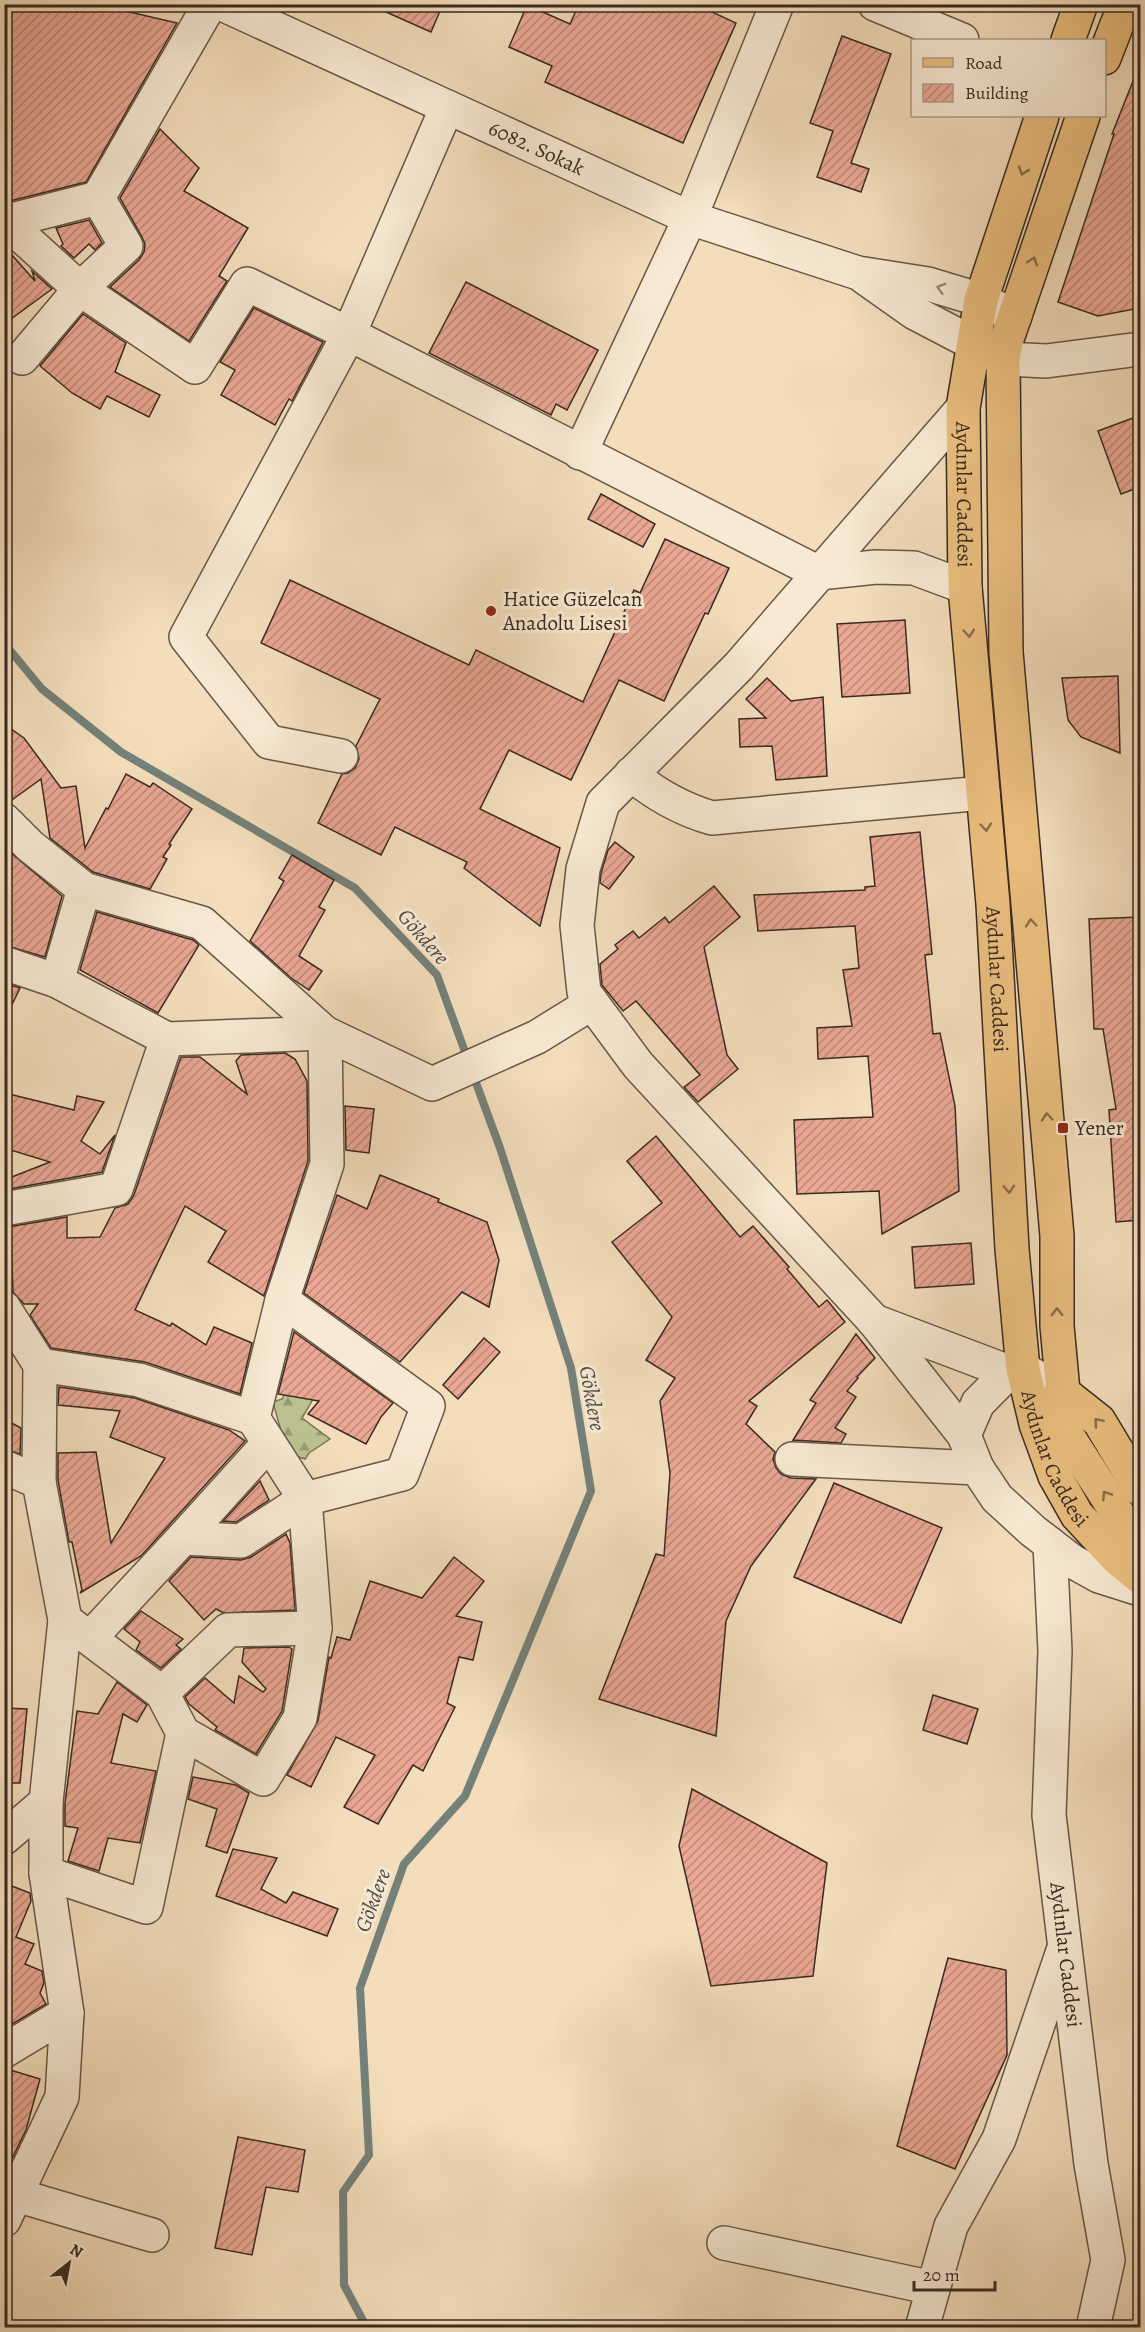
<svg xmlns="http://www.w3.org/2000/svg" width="1145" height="2332" viewBox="0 0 1145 2332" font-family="Alegreya,serif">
  <defs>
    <pattern id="forest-firs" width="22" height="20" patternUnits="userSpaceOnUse" patternTransform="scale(1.5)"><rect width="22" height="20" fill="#bbc190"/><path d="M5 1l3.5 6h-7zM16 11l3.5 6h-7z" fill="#999d75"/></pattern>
    <pattern id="building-hatch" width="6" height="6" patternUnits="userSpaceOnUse" patternTransform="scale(1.5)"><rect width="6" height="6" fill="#eaa793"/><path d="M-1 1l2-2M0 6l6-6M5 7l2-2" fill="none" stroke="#bf8878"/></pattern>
  </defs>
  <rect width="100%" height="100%" fill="#f3ddbb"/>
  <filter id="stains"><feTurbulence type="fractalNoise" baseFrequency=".00333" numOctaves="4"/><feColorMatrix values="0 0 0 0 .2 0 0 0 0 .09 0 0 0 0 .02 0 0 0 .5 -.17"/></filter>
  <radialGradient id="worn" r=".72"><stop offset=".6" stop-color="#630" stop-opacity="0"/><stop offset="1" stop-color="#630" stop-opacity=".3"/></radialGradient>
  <polygon fill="url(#forest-firs)" stroke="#7a7658" stroke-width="1.5" points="299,1367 323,1382 302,1418 330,1439 309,1453 305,1459 287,1453 273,1402 282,1399"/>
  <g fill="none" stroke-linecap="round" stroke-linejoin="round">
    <g stroke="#748179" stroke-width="8">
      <polyline points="4,643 42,689 121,752 355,888 437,975 468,1060"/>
      <polyline points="367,2328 344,2285 343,2192 369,2155 360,1988 404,1864 465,1796 591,1491 571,1368 500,1148 472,1072"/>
    </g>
  </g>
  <g fill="url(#building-hatch)" stroke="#392a21" stroke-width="1.5">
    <polygon points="75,4 95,4 177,23 86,182 10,201 4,184 4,6 73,9"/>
    <polygon points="368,4 443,4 431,32"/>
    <polygon points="579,4 695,4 736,23 683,143 545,82 552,66 509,47 527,5 570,24"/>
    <polygon points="842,36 891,54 851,163 869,169 861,192 817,177 833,131 810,123"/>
    <polygon points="1139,66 1140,308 1098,316 1058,302 1114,134 1112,134"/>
    <polygon points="160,129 199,168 184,191 248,228 219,276 227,281 189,341 110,287 139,260 144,252 145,244 142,237 120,198"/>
    <polygon points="89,220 102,243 95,250 89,244 74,258 61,246 63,244 56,228"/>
    <polygon points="4,246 35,281 32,271 52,289 4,324"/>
    <polygon points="466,282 598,350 567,410 556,404 551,415 429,353"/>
    <polygon points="254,308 323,342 292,401 289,399 275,425 221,395 235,370 220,362"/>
    <polygon points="83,314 126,343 115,372 160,395 149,417 107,396 100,409 72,393 40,366"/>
    <polygon points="1133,418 1140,440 1140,487 1121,494 1098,431"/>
    <polygon points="601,494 655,524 643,547 588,519"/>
    <polygon points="665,539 729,568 708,614 705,613 664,701 619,680 571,780 509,750 480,809 560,848 540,926 464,868 467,862 395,827 381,855 318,823 342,774 348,773 355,768 359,759 356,746 380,699 261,643 290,580 469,665 476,650 583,702 634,590 640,593"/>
    <polygon points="905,620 910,693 842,697 837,624"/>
    <polygon points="1118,676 1120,753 1081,737 1068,720 1062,678"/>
    <polygon points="767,678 791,701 823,697 827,776 776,780 772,746 740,747 739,719 766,718 746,699"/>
    <polygon points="4,724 24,738 61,788 76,786 85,848 106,808 108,809 126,774 150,787 153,783 192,809 169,844 171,845 163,857 167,859 150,889 93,872 50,838 41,779 9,802 4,802"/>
    <polygon points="920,832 932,954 925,955 933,1034 940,1033 955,1106 959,1191 882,1234 879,1191 797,1194 794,1120 873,1117 868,1056 818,1059 817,1028 852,1026 843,970 859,968 855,926 758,931 754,895 865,890 865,887 875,886 870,837"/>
    <polygon points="615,842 634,857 609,889 600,883 601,873 608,850"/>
    <polygon points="4,847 62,896 45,957 4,945"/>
    <polygon points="292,855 334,880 319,907 325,910 299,956 322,971 309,990 291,978 250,941 284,881 279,878"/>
    <polygon points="714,886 740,917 704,947 727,1055 738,1069 698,1102 684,1087 700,1075 636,1001 623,1011 602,985 600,964 618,949 615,945 633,931 639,938 665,917 669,923"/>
    <polygon points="97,912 193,940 199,945 158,1013 80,970"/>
    <polygon points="1140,917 1140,1220 1116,1222 1109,1110 1116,1109 1103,1029 1094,1029 1089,919"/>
    <polygon points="4,983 20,988 4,1021"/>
    <polygon points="285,1053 295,1059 307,1081 308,1161 264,1296 208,1262 226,1231 185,1206 135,1310 170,1326 172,1323 206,1345 214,1327 252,1343 240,1394 145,1362 51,1348 30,1315 38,1304 24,1304 13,1292 11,1239 8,1239 8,1227 67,1217 67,1238 100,1237 115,1208 128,1204 134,1195 181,1057 200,1057 247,1094 236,1061 241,1055"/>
    <polygon points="9,1094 74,1110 77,1096 104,1102 81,1141 100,1154 115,1135 102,1172 4,1190 4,1180 50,1162 4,1148 4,1109"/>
    <polygon points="345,1106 374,1109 369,1153 346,1150"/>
    <polygon points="656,1136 740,1237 753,1226 789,1267 787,1269 819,1307 827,1300 845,1322 749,1401 757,1406 746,1424 775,1452 773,1459 776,1468 781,1474 791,1478 816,1479 751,1566 726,1621 716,1736 599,1699 656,1554 664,1556 670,1473 660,1401 675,1378 646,1360 672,1317 612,1242 662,1203 627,1161"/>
    <polygon points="380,1175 439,1199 438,1202 487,1222 499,1260 489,1307 462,1292 400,1362 304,1293 337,1195 367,1209"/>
    <polygon points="971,1243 974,1284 915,1288 912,1247"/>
    <polygon points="294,1332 393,1403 381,1417 366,1444 308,1414 319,1401 278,1394"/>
    <polygon points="856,1334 875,1358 857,1377 858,1378 847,1391 856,1397 835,1428 846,1434 841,1443 793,1440 816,1403 810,1400"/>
    <polygon points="484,1338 500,1352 458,1399 443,1385"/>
    <polygon points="59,1387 135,1398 229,1430 245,1441 141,1556 80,1593 82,1590 72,1542 69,1542 58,1480 58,1453 96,1452 111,1543 165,1458 110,1437 120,1411 58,1405"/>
    <polygon points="4,1419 21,1428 20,1454 4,1449"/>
    <polygon points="260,1481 269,1500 236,1522 223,1521"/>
    <polygon points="834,1483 942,1528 901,1623 794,1577"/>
    <polygon points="286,1534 290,1543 295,1610 224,1613 216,1609 204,1620 169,1581 191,1557 241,1560 251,1557"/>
    <polygon points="454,1557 484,1581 456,1616 482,1622 473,1660 459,1657 447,1703 455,1707 423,1771 413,1765 378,1824 344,1807 375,1755 336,1737 311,1787 287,1775 318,1721 329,1657 331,1658 337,1637 350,1640 370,1581 422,1598"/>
    <polygon points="141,1611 183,1639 176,1645 181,1649 161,1668 136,1650 140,1642 124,1629"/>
    <polygon points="289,1647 292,1649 282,1711 256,1754 215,1730 217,1727 189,1704 185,1697 205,1678 234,1703 239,1676 263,1692 266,1689 242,1662 244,1648"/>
    <polygon points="117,1682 147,1705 137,1722 123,1714 111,1763 156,1771 140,1843 108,1838 99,1871 68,1861 78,1828 65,1826 65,1803 77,1711 98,1714"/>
    <polygon points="933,1695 978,1709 967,1744 923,1730"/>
    <polygon points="4,1708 27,1709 20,1783 4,1783"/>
    <polygon points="193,1777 236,1785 249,1793 227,1853 206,1846 217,1809 188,1799"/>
    <polygon points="692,1789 827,1863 813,1976 711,1986 679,1846"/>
    <polygon points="233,1849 277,1858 261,1889 286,1903 293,1892 338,1909 327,1936 216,1896"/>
    <polygon points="4,1883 30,1893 31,1901 16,1937 34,1944 25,1964 42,1971 44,1983 40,1993 46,2004 4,2029"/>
    <polygon points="948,1958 1006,1970 1007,2055 955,2169 897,2146"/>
    <polygon points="7,2069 40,2079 26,2130 4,2175 4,2070"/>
    <polygon points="238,2137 305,2150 298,2192 266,2187 252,2255 215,2248"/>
  </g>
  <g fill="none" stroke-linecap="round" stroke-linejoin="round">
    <defs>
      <g id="minor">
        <path id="s1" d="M222,4L690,218L858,273L928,284L981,300L1015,316"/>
        <polyline points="875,4 962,40"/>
        <polyline points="4,220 80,289 195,367 247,284 349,334 819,573 876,567 914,568 965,587"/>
        <polyline points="4,222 98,198"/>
        <polyline points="864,277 915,313 1003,359 1046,361 1140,349"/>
        <polyline points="22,358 80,289 126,246 98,198 210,4"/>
        <polyline points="963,408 739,666 603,803 583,869 577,925 584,992 638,1065 874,1321 1009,1372 1023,1369 1061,1391"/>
        <polyline points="580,453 690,218 777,4"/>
        <polyline points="341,756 269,742 186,637 349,334 447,107"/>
        <path d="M631,774C656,795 681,809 712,818L983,793"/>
        <polyline points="4,820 30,846 84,889 202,923 325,1033 327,1164 282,1300 253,1418 305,1499 315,1628 300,1718 263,1779 183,1733 162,1693 65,1620"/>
        <polyline points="4,963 57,981 167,1039 325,1033 432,1084 537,1037 592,1003"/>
        <polyline points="57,981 84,889"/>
        <polyline points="4,1209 116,1189 167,1039"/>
        <polyline points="4,1308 40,1365 39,1482 65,1620 46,1802 46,1873 67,2013 62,2097 4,2220"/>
        <polyline points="874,1321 964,1435 977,1468 997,1498 1033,1531 1072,1561 1099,1576 1140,1589"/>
        <polyline points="40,1365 139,1380 253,1418"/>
        <polyline points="964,1435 978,1403 1009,1372"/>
        <polyline points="792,1459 977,1468"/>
        <polyline points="4,1467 39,1482"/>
        <polyline points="183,1538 268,1444"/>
        <path id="s2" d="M1050,1544L1055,1651L1049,1815L1091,2164L1108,2260L1093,2328"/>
        <polyline points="90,1638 183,1538 241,1541 305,1499 402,1474 428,1406 282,1300"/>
        <polyline points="162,1693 228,1630 315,1628"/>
        <polyline points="4,1838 46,1802"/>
        <polyline points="46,1873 146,1907 183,1733"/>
        <polyline points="4,2051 67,2013"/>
        <polyline points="16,2195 152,2235"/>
        <polyline points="724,2243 933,2288"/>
        <polyline points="922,2328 951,2226 999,2139 1063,1951"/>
      </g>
      <g id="major">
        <polyline points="1068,40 1081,4"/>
        <polyline points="1104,58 1125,4"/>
        <path id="s3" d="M1042,116L981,300L963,408L965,587L993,904L1012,1249L1023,1369L1036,1424L1055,1476L1077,1515L1117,1558L1140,1577"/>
        <polyline points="1083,116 1006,342 1003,359 1006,652 1057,1236 1057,1326 1067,1435 1130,1533 1140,1541"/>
        <polyline points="1061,1391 1099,1421 1140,1489"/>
      </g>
    </defs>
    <use href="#minor" stroke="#685748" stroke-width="36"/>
    <use href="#major" stroke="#392a21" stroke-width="36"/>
    <use href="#minor" stroke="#f7e9d3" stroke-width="33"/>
    <use href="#major" stroke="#eabe7e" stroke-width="33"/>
  </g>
  <defs><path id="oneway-chevron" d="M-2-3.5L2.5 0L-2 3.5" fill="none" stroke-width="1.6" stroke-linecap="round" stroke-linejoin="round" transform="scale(1.5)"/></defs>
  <g stroke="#896d4b">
    <use href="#oneway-chevron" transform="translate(1023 171) rotate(109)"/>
    <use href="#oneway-chevron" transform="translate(1033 261) rotate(-72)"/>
    <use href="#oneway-chevron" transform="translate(969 633) rotate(85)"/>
    <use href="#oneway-chevron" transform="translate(986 827) rotate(85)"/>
    <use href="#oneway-chevron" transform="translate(1031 923) rotate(-95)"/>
    <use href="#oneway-chevron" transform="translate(1047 1117) rotate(-95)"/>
    <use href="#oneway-chevron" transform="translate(1009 1189) rotate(87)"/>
    <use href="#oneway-chevron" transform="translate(1057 1312) rotate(-90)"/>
    <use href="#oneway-chevron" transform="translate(1098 1422) rotate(-131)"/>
    <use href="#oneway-chevron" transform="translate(1106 1495) rotate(-123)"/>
  </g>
  <use stroke="#988a7a" href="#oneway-chevron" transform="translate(941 288) rotate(-164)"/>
  <g fill="#8f2418" stroke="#f7e9d3" stroke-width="2">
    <circle cx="491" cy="611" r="6"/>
    <rect x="1057" y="1122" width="12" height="12" rx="3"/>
  </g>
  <g text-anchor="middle" stroke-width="6" stroke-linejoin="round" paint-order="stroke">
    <g font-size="21" fill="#392a21" stroke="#f7e9d3">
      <text dy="7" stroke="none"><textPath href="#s1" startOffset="346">6082. Sokak</textPath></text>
      <text dy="7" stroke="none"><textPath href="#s3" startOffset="390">Aydınlar Caddesi</textPath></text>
      <text dy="7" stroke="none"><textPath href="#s3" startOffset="876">Aydınlar Caddesi</textPath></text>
      <text dy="7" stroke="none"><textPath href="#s3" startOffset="1362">Aydınlar Caddesi</textPath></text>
      <text dy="7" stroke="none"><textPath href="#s2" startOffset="412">Aydınlar Caddesi</textPath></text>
    </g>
    <g font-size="21" fill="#392a21" stroke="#f7e9d3" text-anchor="start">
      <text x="503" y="606">Hatice Güzelcan<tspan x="503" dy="24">Anadolu Lisesi</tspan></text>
      <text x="1075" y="1135">Yener</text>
    </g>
    <g font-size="22" font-style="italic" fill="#524e46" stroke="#f7e9d3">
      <text transform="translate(424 936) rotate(49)" y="8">Gökdere</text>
      <text transform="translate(593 1398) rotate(80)" y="8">Gökdere</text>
      <text transform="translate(372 1900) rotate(-70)" y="8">Gökdere</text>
    </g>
  </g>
  <rect width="1145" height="2332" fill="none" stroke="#f3ddbb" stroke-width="24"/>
  <rect x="6" y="6" width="1133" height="2320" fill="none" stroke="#392a21" stroke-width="3"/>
  <rect x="12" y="12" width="1121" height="2308" fill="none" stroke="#392a21" stroke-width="1.5"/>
  <rect x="911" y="39" width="195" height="78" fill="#f7e9d3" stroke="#ab9d8c" stroke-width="1.5"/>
  <rect x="923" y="58" width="30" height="9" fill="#eabe7e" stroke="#ab9d8c" stroke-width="1.5"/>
  <text x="965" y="69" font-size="18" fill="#392a21">Road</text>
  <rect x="923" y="84" width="30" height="18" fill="url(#building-hatch)" stroke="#ab9d8c" stroke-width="1.5"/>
  <text x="965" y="99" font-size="18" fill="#392a21">Building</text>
  <g transform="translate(69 2263) rotate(31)" stroke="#f7e9d3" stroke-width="4.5" paint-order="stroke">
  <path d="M0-4.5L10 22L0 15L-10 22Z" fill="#392a21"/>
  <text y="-9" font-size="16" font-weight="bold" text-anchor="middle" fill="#392a21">N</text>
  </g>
  <path d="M914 2281v9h81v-9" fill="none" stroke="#392a21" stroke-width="3"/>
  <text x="923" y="2281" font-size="18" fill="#392a21" stroke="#f7e9d3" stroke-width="4.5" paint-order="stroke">20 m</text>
  <rect width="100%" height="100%" filter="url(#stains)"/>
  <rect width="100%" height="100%" fill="url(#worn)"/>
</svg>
